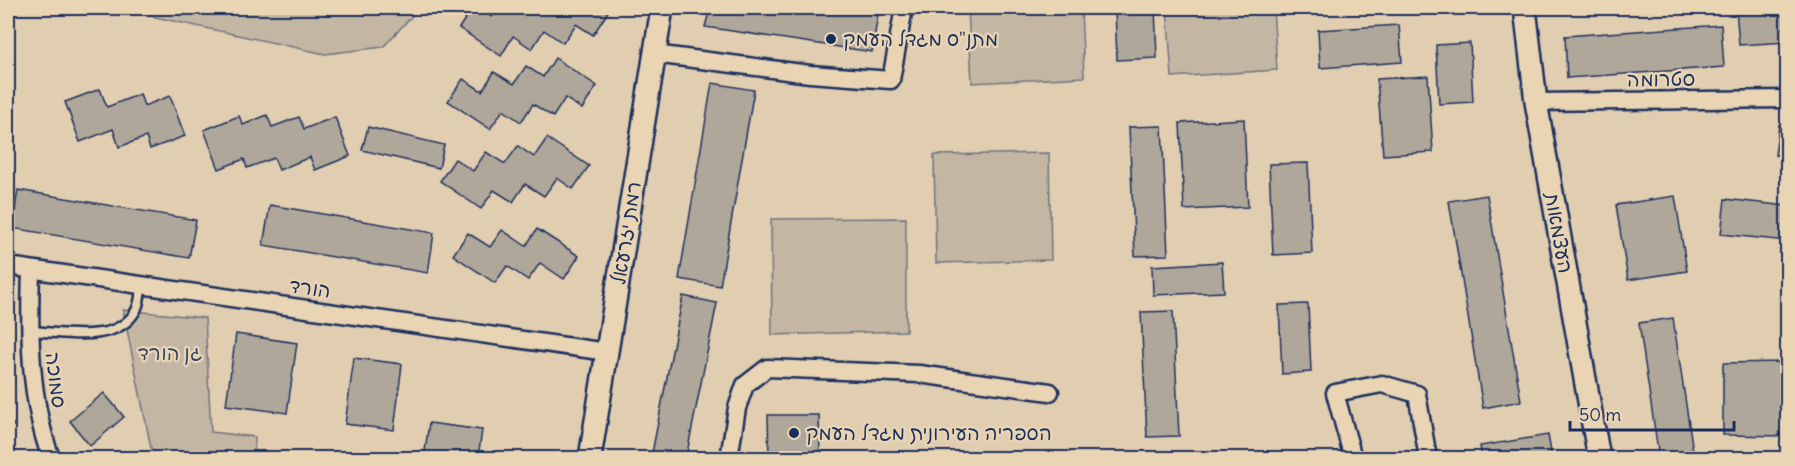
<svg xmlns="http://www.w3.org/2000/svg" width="1795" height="466" viewBox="0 0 1795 466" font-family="Delius,'Playpen Sans Hebrew',sans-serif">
  <rect width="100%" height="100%" fill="#e1ceb0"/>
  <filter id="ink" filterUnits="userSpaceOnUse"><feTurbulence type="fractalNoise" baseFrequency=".0167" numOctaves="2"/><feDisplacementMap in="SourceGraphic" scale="12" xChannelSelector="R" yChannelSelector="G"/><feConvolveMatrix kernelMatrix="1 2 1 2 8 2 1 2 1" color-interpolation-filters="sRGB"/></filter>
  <g filter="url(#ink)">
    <g fill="#c3b7a4" stroke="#6f7381" stroke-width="1.5">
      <polygon points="114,8 414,8 412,16 383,47 325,54"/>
      <polygon points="968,8 1081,8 1084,77 972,83"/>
      <polygon points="1167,8 1273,8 1277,70 1172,77"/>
      <polygon points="1049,153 1051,260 936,263 934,155"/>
      <polygon points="906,218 906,331 772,335 771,219"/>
      <polygon points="123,310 205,318 211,432 255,437 254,458 158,458 151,448"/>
    </g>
    <g fill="#b0a79b" stroke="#1b2f5e" stroke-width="1.5">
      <polygon points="472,8 477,8 492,17 499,8 519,8 525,11 527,8 600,8 608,12 593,35 576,24 563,43 544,30 532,49 513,36 501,56 459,28"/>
      <polygon points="710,8 879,8 872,52 705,27"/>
      <polygon points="1115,8 1155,8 1157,58 1117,60"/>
      <polygon points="1736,8 1788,8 1788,42 1739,45"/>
      <polygon points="1399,25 1402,62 1320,68 1318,30"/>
      <polygon points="1721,25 1724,67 1567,78 1565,36"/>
      <polygon points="1470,43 1473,102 1439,104 1436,45"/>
      <polygon points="555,58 597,86 582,109 565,98 553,117 533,104 521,122 503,110 490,129 448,101 463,79 482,91 494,72 514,84 526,66 543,77"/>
      <polygon points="1428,76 1433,152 1383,155 1377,79"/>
      <polygon points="712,83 754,90 720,286 679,279"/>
      <polygon points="100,89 107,107 140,94 144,106 170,96 185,136 150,149 146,137 119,147 113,129 80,142 65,102"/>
      <polygon points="267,115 272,127 299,117 304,129 335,117 350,156 315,170 310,157 279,170 274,158 247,168 244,159 219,169 204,130 239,116 243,125"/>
      <polygon points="1244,119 1248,207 1184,210 1180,123"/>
      <polygon points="1779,125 1788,126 1788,157 1775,155"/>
      <polygon points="1162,126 1168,255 1135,256 1129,127"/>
      <polygon points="368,127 444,145 439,168 362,150"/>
      <polygon points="547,138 589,166 573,189 557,178 544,196 525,184 513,202 494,190 481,209 440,181 455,159 473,171 486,152 505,164 518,146 534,157"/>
      <polygon points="1308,163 1312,253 1273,255 1269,164"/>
      <polygon points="18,190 196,220 189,258 12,228"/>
      <polygon points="1487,195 1521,401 1483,408 1449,201"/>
      <polygon points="1675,196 1687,271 1628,280 1616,205"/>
      <polygon points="1725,199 1788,206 1788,241 1721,234"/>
      <polygon points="270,205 434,233 428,273 263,245"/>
      <polygon points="537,229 579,256 564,279 540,263 528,280 507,266 495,283 453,255 468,233 490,247 502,230 526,246"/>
      <polygon points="1222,262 1224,292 1153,295 1152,266"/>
      <polygon points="683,296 717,303 686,458 651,458"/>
      <polygon points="1308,304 1311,372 1282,374 1279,305"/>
      <polygon points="1173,311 1179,436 1147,437 1141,312"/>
      <polygon points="1673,318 1694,458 1659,458 1639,323"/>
      <polygon points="236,334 297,343 287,413 226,405"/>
      <polygon points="354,358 402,364 394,430 345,424"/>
      <polygon points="1788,362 1788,436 1723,435 1723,363"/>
      <polygon points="104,393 124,417 90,446 70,421"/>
      <polygon points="768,415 819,415 820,452 841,452 841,458 769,458"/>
      <polygon points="8,418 14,425 8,431"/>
      <polygon points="429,423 482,430 478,458 424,458"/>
      <polygon points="1548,435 1552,458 1482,458 1480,446"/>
    </g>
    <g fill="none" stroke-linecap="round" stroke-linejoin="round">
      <defs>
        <path id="service" d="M30,331C62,332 115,345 135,312C140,305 140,294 142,285"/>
        <g id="minor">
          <polyline points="654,54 810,74 891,80 904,8"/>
          <polyline points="1536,102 1788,99"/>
          <polyline points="8,266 607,352"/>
          <path d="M31,270C29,333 29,398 51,458"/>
          <polyline points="729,458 737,408 745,385 767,368 919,374 1050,392"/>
          <polyline points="1353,458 1335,393 1382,384 1417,394 1428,458"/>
        </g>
        <g id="tertiary">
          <polyline points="1525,8 1536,102 1599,458"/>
          <polyline points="590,458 662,8"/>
        </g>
      </defs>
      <use href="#service" stroke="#1b2f5e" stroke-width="13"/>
      <use href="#minor" stroke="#1b2f5e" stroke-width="21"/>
      <use href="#tertiary" stroke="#1b2f5e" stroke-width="26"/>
      <use href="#service" stroke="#e9d5b3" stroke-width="8"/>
      <use href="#minor" stroke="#e9d5b3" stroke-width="16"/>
      <use href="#tertiary" stroke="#e9d5b3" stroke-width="21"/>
    </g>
  </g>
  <g fill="#1b2f5e" stroke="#e9d5b3" stroke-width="2">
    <circle cx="831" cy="39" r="6"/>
    <circle cx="794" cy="433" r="6"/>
  </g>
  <g text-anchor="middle" stroke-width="4.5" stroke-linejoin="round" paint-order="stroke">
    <g font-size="20" fill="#1b2f5e" stroke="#e9d5b3" text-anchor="start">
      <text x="843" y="46">מתנ"ס מגדל העמק</text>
      <text x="806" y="440">הספריה העירונית מגדל העמק</text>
    </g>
    <g font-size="20" fill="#1b2f5e" stroke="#e9d5b3">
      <text transform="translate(1661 79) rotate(-1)" y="7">סטרומה</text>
      <text transform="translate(626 233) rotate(-81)" y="7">רמת יזרעאל</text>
      <text transform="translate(1559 233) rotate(80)" y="7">העצמאות</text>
      <text transform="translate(310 288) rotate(8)" y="7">הורד</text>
      <text transform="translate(56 380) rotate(83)" y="7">סמוכה</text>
    </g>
    <g font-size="20" fill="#344368" stroke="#e9d5b3">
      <text x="170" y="360">גן הורד</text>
    </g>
  </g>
  <rect width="1795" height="466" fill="none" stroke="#e9d5b3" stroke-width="30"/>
  <rect x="15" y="15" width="1765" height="436" fill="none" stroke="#1b2f5e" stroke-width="2" filter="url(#ink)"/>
  <path d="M1570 421v9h164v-9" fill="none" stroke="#1b2f5e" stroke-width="3"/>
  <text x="1579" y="421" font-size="18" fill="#1b2f5e" stroke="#e9d5b3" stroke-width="4.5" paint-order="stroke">50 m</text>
</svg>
